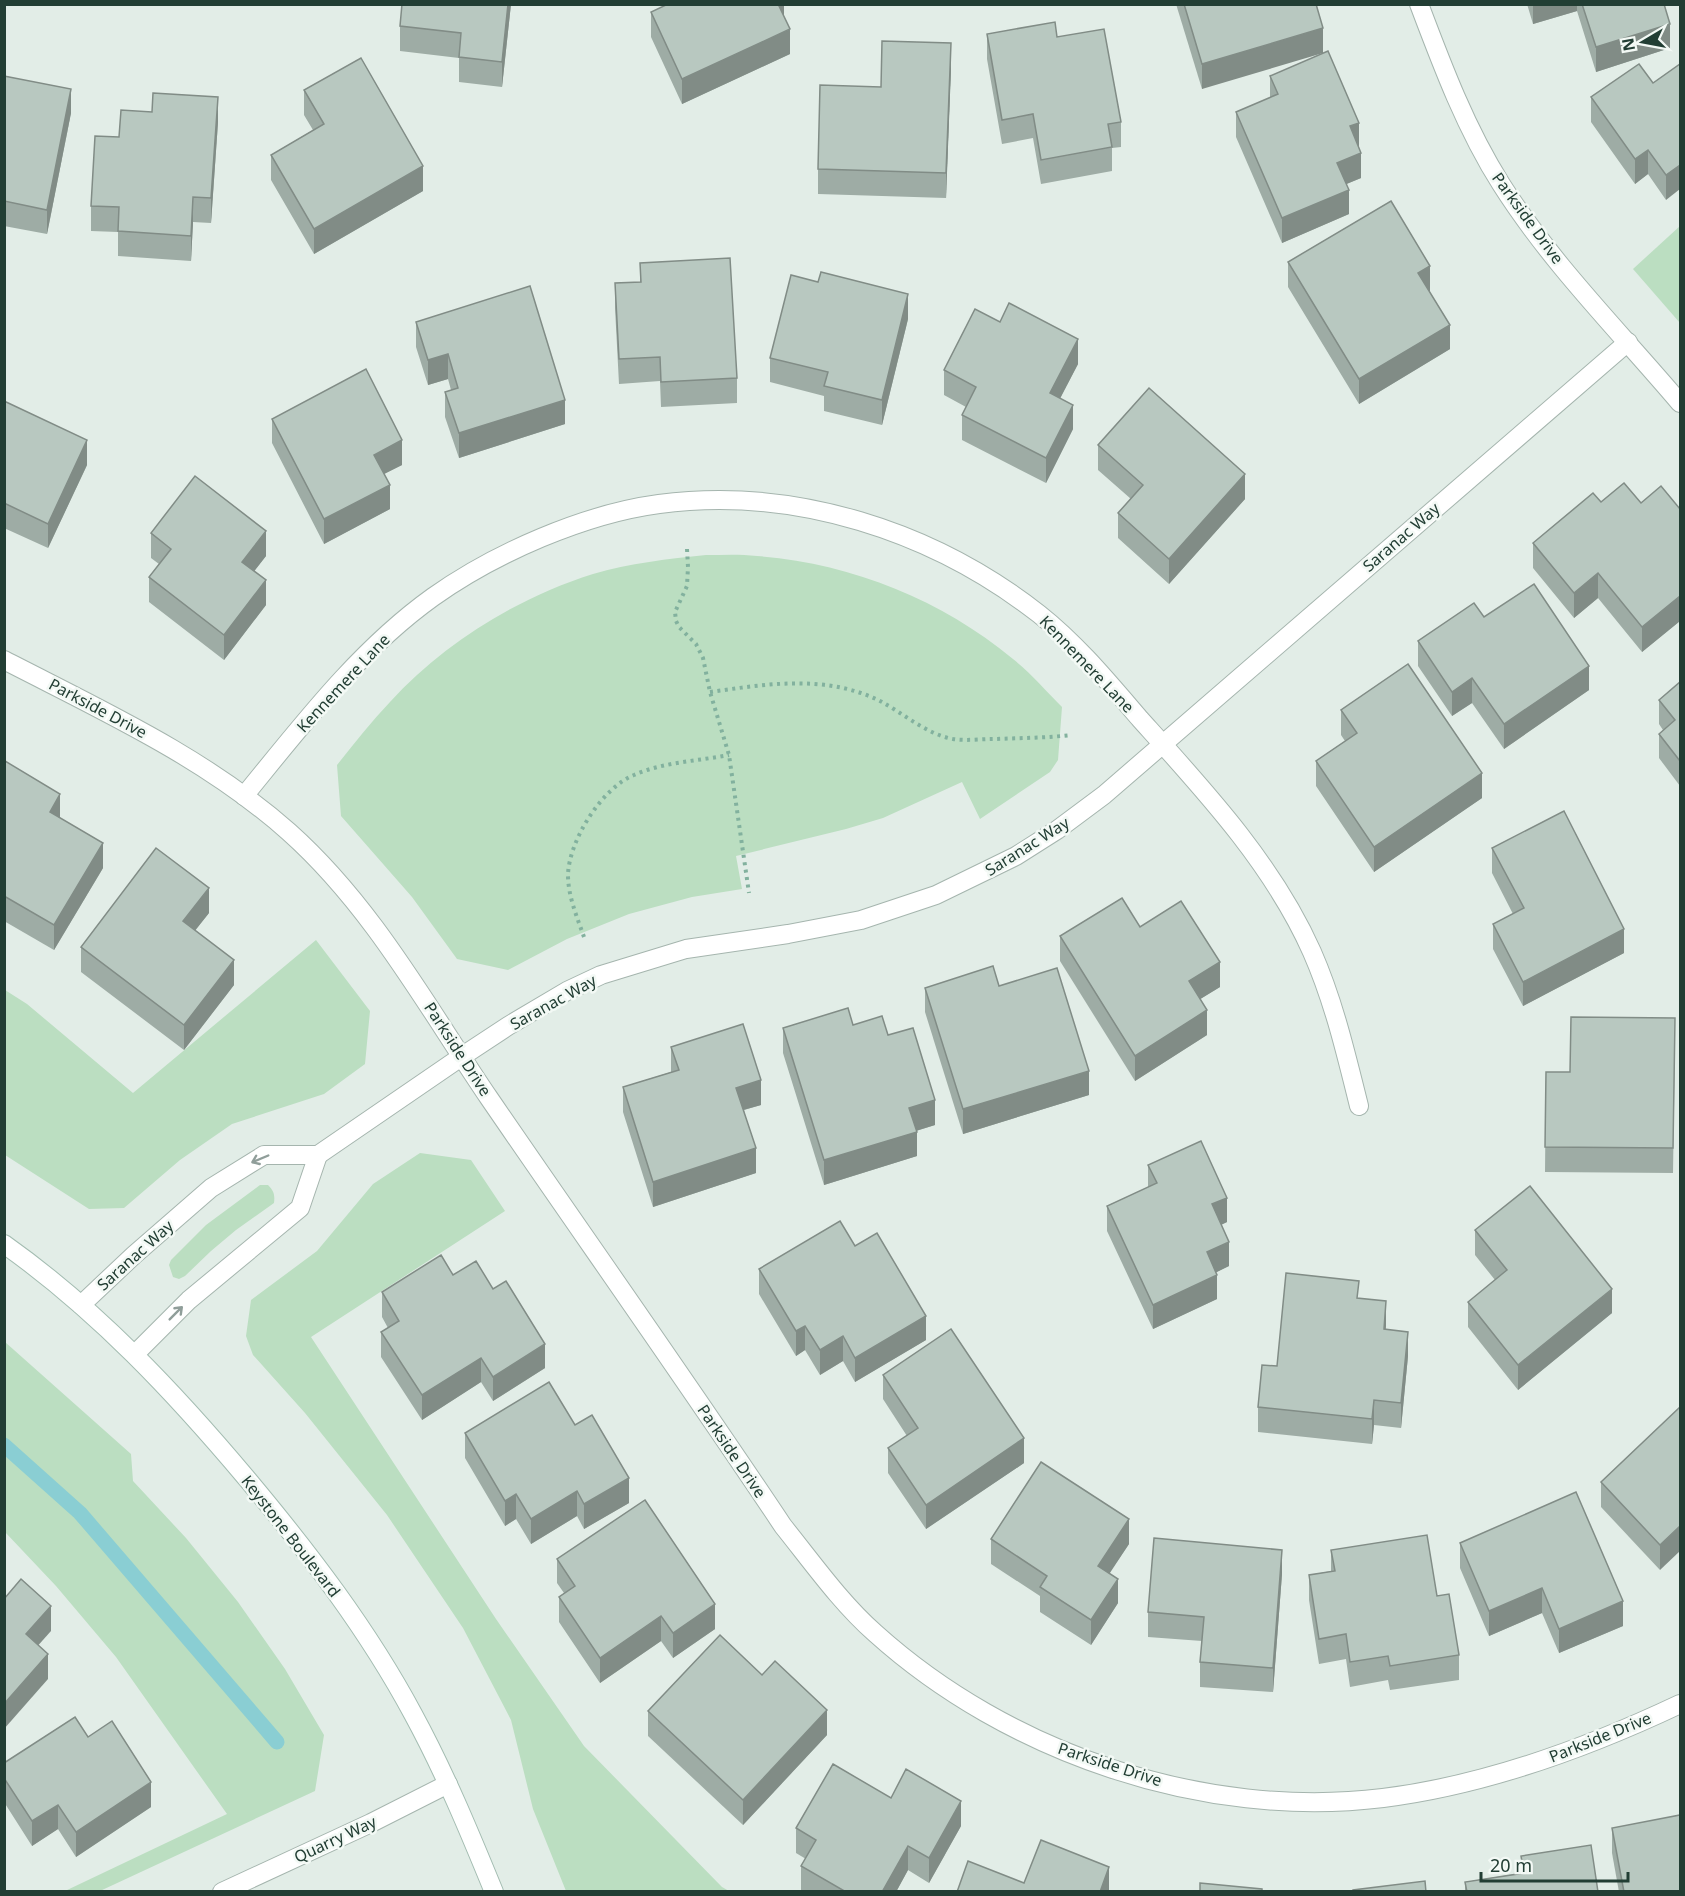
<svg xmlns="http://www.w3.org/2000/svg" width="1685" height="1896" viewBox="0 0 1685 1896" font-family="'Noto Sans',sans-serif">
  <rect width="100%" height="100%" fill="#e2ede7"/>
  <g fill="#bbdec1">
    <polygon points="1680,226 1680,323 1633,269"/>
    <path d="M706,555C723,555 740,554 757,556C850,563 941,599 1013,659C1031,673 1046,691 1062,707L1058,760L1050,772L980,819L962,782L883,818L846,829L736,856L742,889L692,897L629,914L567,939L508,970L457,959L412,897L341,816L337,765C354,744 371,722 390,702C444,643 517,598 593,574C629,563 669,559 706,555Z"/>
    <polygon points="316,940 370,1011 365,1064 324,1094 232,1124 180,1160 124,1208 89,1209 5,1155 5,990 27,1004 133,1093"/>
    <polygon points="420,1153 471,1160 505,1211 311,1337 496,1619 584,1746 722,1887 729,1891 566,1891 533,1809 511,1720 463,1628 387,1515 305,1413 253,1355 246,1336 251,1300 317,1251 373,1184"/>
    <path d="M260,1185H268C274,1191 275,1195 274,1203L236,1230L211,1251L185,1276L179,1279L173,1277L169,1265L171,1260L206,1225Z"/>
    <polygon points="5,1342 131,1454 133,1481 186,1538 238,1602 285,1669 324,1735 315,1791 100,1891 65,1891 227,1814 116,1657 56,1586 5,1532"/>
  </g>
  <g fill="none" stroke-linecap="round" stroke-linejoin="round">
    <polyline stroke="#8aced3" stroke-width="15" points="4,1445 80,1513 277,1742"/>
    <defs>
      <g id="street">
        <path d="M1419,4C1442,65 1466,129 1501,184C1551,263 1619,331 1680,403"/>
        <path d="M4,660C103,711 206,758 289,832C373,907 427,1007 489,1098C587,1241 687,1382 783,1526C812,1562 840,1602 875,1633C1008,1753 1204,1820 1383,1798C1487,1785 1587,1748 1680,1704"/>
        <path d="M244,796C302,725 359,650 433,597C495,553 584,514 659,504C794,486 933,531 1039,614C1077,644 1109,683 1140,719C1204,790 1273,864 1312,952C1334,1002 1346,1054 1359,1106"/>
        <polyline points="81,1305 134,1255 211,1188 264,1155 318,1155 461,1057 508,1026 567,991 601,975 686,949 788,934 861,920 936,895 1016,856 1057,830 1104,795 1628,342"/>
        <polyline points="135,1354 189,1300 300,1208 318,1155"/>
        <polyline points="222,1892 371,1823 448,1784"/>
      </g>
      <path id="secondary" d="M4,1244C97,1310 175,1393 248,1480C309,1553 368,1630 413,1714C444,1771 469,1831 494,1892"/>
    </defs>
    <use href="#street" stroke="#a5b5ae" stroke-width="20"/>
    <use href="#secondary" stroke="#a3bcb1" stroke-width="20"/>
    <g stroke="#82b19e" stroke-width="4" stroke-dasharray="3 4.5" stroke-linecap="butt">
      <polyline points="687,549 688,567 687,586 675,612 676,621 679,627 696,644 703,658 710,692 729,755 749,893"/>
      <path d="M710,692C767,684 826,674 880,701C903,713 926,734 953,739C966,741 981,739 994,739C1020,738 1046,738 1071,735"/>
      <path d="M584,937C577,917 568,896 568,875C569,840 602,788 634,775C663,762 698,761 729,755"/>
    </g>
    <use href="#street" stroke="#fff" stroke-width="18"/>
    <use href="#secondary" stroke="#fff" stroke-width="18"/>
  </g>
  <g fill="#9eaca5">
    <polygon points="511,4 502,87 459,82 459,58 400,51 400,26"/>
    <polygon points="784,4 784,15 783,16 790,54 682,104 651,37 651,12"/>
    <polygon points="1176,4 1316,4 1202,89"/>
    <polygon points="1527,4 1664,4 1670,48 1596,72 1577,11 1533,24"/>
    <polygon points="987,34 1057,37 1121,122 1121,147 1112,148 1112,171 1041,184 1033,138 1002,144 987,59"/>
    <polygon points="1680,64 1666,200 1648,174 1635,184 1591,122 1591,97 1653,83"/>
    <polygon points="951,68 946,198 818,194 818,169 881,87"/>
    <polygon points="4,76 71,113 47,234 4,226"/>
    <polygon points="1270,76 1359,147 1361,178 1346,184 1349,214 1282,243 1236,137 1236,112 1270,98"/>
    <polygon points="304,90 423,191 314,254 271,180 271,155 313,130 304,115"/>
    <polygon points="218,122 211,223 193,222 191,261 118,256 118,232 91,231 91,206 119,137"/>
    <polygon points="1288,262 1430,291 1429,291 1450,349 1359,404 1288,287"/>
    <polygon points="640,263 737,378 737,403 661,407 660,381 619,384 615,308 615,283 640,282"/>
    <polygon points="908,319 882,425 824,411 824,396 770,382 770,358"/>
    <polygon points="416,322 565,424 459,458 445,417 445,392 451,390 448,379 428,385 416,347"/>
    <polygon points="1078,364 1060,398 1073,429 1046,483 962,440 962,415 966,407 944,395 944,370"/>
    <polygon points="4,401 87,465 48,548 4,528"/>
    <polygon points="272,419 402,465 384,474 390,509 324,544 272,443"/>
    <polygon points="1098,445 1245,499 1169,584 1118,538 1118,513 1131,499 1098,470"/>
    <polygon points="1601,502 1641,503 1680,509 1680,621 1642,652 1598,598 1574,618 1533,568 1533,543"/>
    <polygon points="151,533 266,556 254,571 266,605 224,660 149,602 149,577 159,564 151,558"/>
    <polygon points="1484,617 1589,690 1504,749 1472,703 1452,716 1418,666 1418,641"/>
    <polygon points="1680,682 1680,786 1659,758 1659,734 1663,730 1659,724 1659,700"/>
    <polygon points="1341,710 1482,798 1374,872 1316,786 1316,761 1345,741 1341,735"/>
    <polygon points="4,763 60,818 103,868 54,950 4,921"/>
    <polygon points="1492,848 1624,953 1523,1006 1493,949 1493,924 1513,914 1492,873"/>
    <polygon points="209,913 195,930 234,985 184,1050 81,972 81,947"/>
    <polygon points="1140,927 1220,987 1200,999 1207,1035 1135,1081 1060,961 1060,936"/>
    <polygon points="999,986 1089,1095 963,1134 925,1012 925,988"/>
    <polygon points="853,1025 888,1035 935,1125 916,1131 917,1156 824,1185 783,1053 783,1028"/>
    <polygon points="1675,1043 1673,1173 1545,1172 1546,1072 1570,1072"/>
    <polygon points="671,1047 761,1105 744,1110 756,1173 653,1207 623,1112 623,1087 671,1072"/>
    <polygon points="1148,1165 1227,1222 1221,1225 1229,1266 1216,1272 1217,1299 1153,1329 1107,1231 1107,1206 1148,1187"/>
    <polygon points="1475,1230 1612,1313 1518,1390 1468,1327 1468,1302 1495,1280 1475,1255"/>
    <polygon points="855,1246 926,1340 855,1382 843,1361 820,1375 805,1350 796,1356 759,1294 759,1269"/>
    <polygon points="453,1275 493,1289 545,1368 493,1401 481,1382 422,1420 381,1357 381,1332 388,1328 382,1317 382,1292"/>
    <polygon points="1359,1298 1386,1329 1408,1356 1401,1428 1374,1425 1372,1444 1258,1432 1258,1407 1277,1366"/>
    <polygon points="883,1375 1024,1463 926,1529 888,1473 888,1448 907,1436 883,1399"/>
    <polygon points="1680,1407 1660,1570 1601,1507 1601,1482"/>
    <polygon points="575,1425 629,1503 584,1529 577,1516 531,1544 516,1519 505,1526 465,1458 465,1433"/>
    <polygon points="991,1539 1129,1544 1109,1573 1118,1603 1091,1645 1040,1612 1040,1596 991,1564"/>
    <polygon points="1460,1543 1623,1626 1559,1653 1542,1613 1489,1636 1460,1568"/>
    <polygon points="1331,1550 1437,1596 1459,1655 1459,1680 1390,1690 1388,1680 1350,1687 1346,1659 1319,1664 1309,1600 1309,1575 1331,1571"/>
    <polygon points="557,1559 715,1629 673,1658 661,1641 600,1683 559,1622 559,1597 564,1593 557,1583"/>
    <polygon points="1282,1574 1273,1692 1200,1687 1200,1662 1202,1641 1148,1637 1148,1612"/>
    <polygon points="762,1675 827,1735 743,1825 648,1736 648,1711"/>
    <polygon points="88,1737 151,1807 76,1857 58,1829 32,1846 4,1802 4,1763"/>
    <polygon points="891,1798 961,1826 929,1883 908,1870 896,1892 803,1892 801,1890 801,1866 806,1859 796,1853 796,1828"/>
    <polygon points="1612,1828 1680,1892 1619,1892 1612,1853"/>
    <polygon points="1521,1856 1598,1892 1465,1892 1465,1882 1521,1873"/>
  </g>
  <g fill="#818c86">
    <polygon points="508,4 511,4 502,87 502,62"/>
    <polygon points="774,4 784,4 784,15 774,20"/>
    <polygon points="1533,4 1577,4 1577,11 1533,24"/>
    <polygon points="1670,24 1670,48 1596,72 1596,47"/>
    <polygon points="1323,28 1323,53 1202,89 1202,64"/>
    <polygon points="790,29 790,54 682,104 682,79"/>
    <polygon points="951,43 951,68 946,198 946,173"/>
    <polygon points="71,89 71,113 47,234 47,210"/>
    <polygon points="218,97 218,122 211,223 211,198"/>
    <polygon points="1359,123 1359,148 1350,126"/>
    <polygon points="1648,150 1648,174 1635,184 1635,159"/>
    <polygon points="1361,153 1361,178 1337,188 1337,163"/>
    <polygon points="1680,165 1680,189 1666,200 1666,175"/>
    <polygon points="423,166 423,191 314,254 314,229"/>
    <polygon points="1349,190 1349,214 1282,243 1282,218"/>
    <polygon points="193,197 193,222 191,261 191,236"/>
    <polygon points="1430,266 1430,291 1418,298 1418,273"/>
    <polygon points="908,294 908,319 882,425 882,400"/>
    <polygon points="1450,325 1450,349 1359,404 1359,379"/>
    <polygon points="1078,339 1078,364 1050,418 1050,393"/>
    <polygon points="448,354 448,379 428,385 428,360"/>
    <polygon points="565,400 565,424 459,458 459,433"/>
    <polygon points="1073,405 1073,429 1046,483 1046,458"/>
    <polygon points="87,440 87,465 48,548 48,524"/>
    <polygon points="402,440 402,465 374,479 374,455"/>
    <polygon points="1245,474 1245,499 1169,584 1169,559"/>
    <polygon points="390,485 390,509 324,544 324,519"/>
    <polygon points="266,531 266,556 242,587 242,562"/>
    <polygon points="1598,573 1598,598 1574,618 1574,593"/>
    <polygon points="266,580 266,605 224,660 224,635"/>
    <polygon points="1680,596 1680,621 1642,652 1642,627"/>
    <polygon points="1589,666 1589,690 1504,749 1504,724"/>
    <polygon points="1472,678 1472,703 1452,716 1452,692"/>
    <polygon points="1482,773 1482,798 1374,872 1374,847"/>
    <polygon points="60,794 60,819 50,812"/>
    <polygon points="103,843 103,868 54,950 54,925"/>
    <polygon points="209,888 209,913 183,946 183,921"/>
    <polygon points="1624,929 1624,953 1523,1006 1523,982"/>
    <polygon points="234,960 234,985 184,1050 184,1025"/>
    <polygon points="1220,962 1220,987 1189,1006 1189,981"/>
    <polygon points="1207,1010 1207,1035 1135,1081 1135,1056"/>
    <polygon points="1089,1071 1089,1095 963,1134 963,1109"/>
    <polygon points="761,1080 761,1105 736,1112 736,1088"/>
    <polygon points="935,1100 935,1125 909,1133 909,1108"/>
    <polygon points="917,1132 917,1156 824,1185 824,1160"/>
    <polygon points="756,1148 756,1173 653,1207 653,1182"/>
    <polygon points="1227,1198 1227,1222 1212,1229 1212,1204"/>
    <polygon points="1229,1242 1229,1266 1207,1277 1207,1252"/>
    <polygon points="1217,1275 1217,1299 1153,1329 1153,1305"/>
    <polygon points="1612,1289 1612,1313 1518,1390 1518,1365"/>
    <polygon points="1386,1301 1386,1326 1384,1354 1384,1329"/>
    <polygon points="926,1316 926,1340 855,1382 855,1358"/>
    <polygon points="805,1326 805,1350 796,1356 796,1331"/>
    <polygon points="1408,1332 1408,1356 1401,1428 1401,1403"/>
    <polygon points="843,1336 843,1361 820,1375 820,1350"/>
    <polygon points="545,1344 545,1368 493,1401 493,1377"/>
    <polygon points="481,1358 481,1382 422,1420 422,1395"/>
    <polygon points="1374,1400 1374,1425 1372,1444 1372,1419"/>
    <polygon points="1024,1438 1024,1463 926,1529 926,1505"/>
    <polygon points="629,1478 629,1503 584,1529 584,1504"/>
    <polygon points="577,1491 577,1516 531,1544 531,1519"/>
    <polygon points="516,1494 516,1519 505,1526 505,1501"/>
    <polygon points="1129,1519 1129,1544 1098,1591 1098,1566"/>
    <polygon points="1680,1526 1680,1551 1660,1570 1660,1545"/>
    <polygon points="1282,1550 1282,1574 1273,1692 1273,1668"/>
    <polygon points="1118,1579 1118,1603 1091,1645 1091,1620"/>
    <polygon points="1542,1588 1542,1613 1489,1636 1489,1611"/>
    <polygon points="1623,1601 1623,1626 1559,1653 1559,1629"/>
    <polygon points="715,1604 715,1629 673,1658 673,1633"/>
    <polygon points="51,1606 51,1631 26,1659 26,1634"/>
    <polygon points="661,1616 661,1641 600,1683 600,1658"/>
    <polygon points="48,1654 48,1679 4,1729 4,1704"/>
    <polygon points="827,1710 827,1735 743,1825 743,1800"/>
    <polygon points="151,1782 151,1807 76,1857 76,1832"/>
    <polygon points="961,1801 961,1826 929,1883 929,1858"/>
    <polygon points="58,1805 58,1829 32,1846 32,1821"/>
    <polygon points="908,1846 908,1870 896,1892 882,1892"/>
    <polygon points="1109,1867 1109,1892 1100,1892"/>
  </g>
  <g fill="#b8c8c0" stroke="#818c86" stroke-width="1.5">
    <polygon points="402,4 508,4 502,62 459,57 461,33 400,26"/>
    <polygon points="668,4 778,4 790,29 682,79 651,12"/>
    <polygon points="1184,4 1316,4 1323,28 1202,64"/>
    <polygon points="1582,4 1664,4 1670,24 1596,47"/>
    <polygon points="1055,22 1057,37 1104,29 1121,122 1108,124 1112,147 1041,160 1033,114 1002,120 987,34"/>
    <polygon points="882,41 951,43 946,173 818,169 820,85 881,87"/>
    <polygon points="1328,51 1359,123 1350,126 1361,153 1337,163 1349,190 1282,218 1236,112 1278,94 1270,76"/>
    <polygon points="361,58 423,166 314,229 271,155 324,124 304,90"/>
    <polygon points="1639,64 1653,83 1680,64 1680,165 1666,175 1648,150 1635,159 1591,97"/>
    <polygon points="4,76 71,89 47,210 4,201"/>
    <polygon points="153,93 218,97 211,198 193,197 191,236 118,231 119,207 91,206 95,136 119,137 121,110 152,112"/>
    <polygon points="1391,201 1430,266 1418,273 1450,325 1359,379 1288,262"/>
    <polygon points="730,258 737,378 661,382 660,357 619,359 615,283 641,282 640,263"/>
    <polygon points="821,272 908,294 882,400 824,386 828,372 770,358 791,275 818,282"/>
    <polygon points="530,286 565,400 459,433 445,392 458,388 448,354 428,360 416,322"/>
    <polygon points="1009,303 1078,339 1050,393 1073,405 1046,458 962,415 976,387 944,370 975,309 1000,322"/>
    <polygon points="366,369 402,440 374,455 390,485 324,519 272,419"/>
    <polygon points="1149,388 1245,474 1169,559 1118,513 1143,485 1098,445"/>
    <polygon points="4,401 87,440 48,524 4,503"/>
    <polygon points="195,476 266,531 242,562 266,580 224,635 149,577 171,549 151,533"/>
    <polygon points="1624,483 1641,503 1661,486 1680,509 1680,596 1642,627 1598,573 1574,593 1533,543 1593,493 1601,502"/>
    <polygon points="1534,584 1589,666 1504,724 1472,678 1452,692 1418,641 1474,603 1484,617"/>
    <polygon points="1408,664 1482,773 1374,847 1316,761 1357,733 1341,710"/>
    <polygon points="1680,682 1680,761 1659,734 1675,720 1659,700"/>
    <polygon points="5,761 60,794 50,812 103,843 54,925 4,896 4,763"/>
    <polygon points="1564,811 1624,929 1523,982 1493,924 1524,908 1492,848"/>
    <polygon points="156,848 209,888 183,921 234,960 184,1025 81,947"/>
    <polygon points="1122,898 1140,927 1181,901 1220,962 1189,981 1207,1010 1135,1056 1060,936"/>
    <polygon points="993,966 999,986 1057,968 1089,1071 963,1109 925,988"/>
    <polygon points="848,1008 853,1025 882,1016 888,1035 913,1028 935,1100 909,1108 917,1132 824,1160 783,1028"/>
    <polygon points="1571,1017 1675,1018 1673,1148 1545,1147 1546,1072 1570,1072"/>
    <polygon points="743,1024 761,1080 736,1088 756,1148 653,1182 623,1087 679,1070 671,1047"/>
    <polygon points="1201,1141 1227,1198 1212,1204 1229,1242 1207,1252 1217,1275 1153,1305 1107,1206 1157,1183 1148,1165"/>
    <polygon points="1530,1186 1612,1289 1518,1365 1468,1302 1507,1270 1475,1230"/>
    <polygon points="840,1221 855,1246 877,1233 926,1316 855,1358 843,1336 820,1350 805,1326 796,1331 759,1269"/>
    <polygon points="441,1255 453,1275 476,1261 493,1289 506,1281 545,1344 493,1377 481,1358 422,1395 381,1332 399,1321 382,1292"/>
    <polygon points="1286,1273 1359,1281 1357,1298 1386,1301 1384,1329 1408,1332 1401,1403 1374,1400 1372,1419 1258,1407 1262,1365 1277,1366"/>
    <polygon points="951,1329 1024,1438 926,1505 888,1448 918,1428 883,1375"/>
    <polygon points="549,1382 575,1425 592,1415 629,1478 584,1504 577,1491 531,1519 516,1494 505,1501 465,1433"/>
    <polygon points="1680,1407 1680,1526 1660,1545 1601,1482"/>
    <polygon points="1041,1462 1129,1519 1098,1566 1118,1579 1091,1620 1040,1587 1047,1576 991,1539"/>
    <polygon points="1576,1492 1623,1601 1559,1629 1542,1588 1489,1611 1460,1543"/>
    <polygon points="645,1500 715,1604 673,1633 661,1616 600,1658 559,1597 575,1586 557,1559"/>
    <polygon points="1427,1535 1437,1596 1449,1594 1459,1655 1390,1666 1388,1656 1350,1662 1346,1634 1319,1639 1309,1575 1335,1571 1331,1550"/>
    <polygon points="1154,1538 1282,1550 1273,1668 1200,1662 1204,1617 1148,1612"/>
    <polygon points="21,1579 51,1606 26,1634 48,1654 4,1704 4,1599"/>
    <polygon points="720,1635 762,1675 775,1661 827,1710 743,1800 648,1711"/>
    <polygon points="75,1717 88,1737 112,1721 151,1782 76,1832 58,1805 32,1821 4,1778 4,1763"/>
    <polygon points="833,1764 891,1798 906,1769 961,1801 929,1858 908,1846 882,1892 846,1892 801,1866 816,1840 796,1828"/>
    <polygon points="1680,1815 1680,1892 1624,1892 1612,1828"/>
    <polygon points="1041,1840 1109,1867 1100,1892 957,1892 968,1861 1024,1883"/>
    <polygon points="1591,1845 1598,1892 1467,1892 1465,1882 1524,1873 1521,1856"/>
    <polygon points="1425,1881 1426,1892 1353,1892 1353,1890"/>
    <polygon points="1200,1883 1262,1889 1262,1892 1200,1892"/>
  </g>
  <defs><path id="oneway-shaft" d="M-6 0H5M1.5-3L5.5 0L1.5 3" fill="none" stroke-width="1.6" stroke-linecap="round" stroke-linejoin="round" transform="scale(1.5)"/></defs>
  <g stroke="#909e9a">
    <use href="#oneway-shaft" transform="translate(260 1159) rotate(157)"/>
    <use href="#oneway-shaft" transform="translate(176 1313) rotate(-45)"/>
  </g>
  <g text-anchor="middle" stroke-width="5" stroke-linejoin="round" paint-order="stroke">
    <g font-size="16" fill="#223e34" stroke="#f3f9f5">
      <text transform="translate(1528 218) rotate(54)" y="6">Parkside Drive</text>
      <text transform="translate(1401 537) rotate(-41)" y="6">Saranac Way</text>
      <text transform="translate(1087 664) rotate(46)" y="6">Kennemere Lane</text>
      <text transform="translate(343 683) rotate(-47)" y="6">Kennemere Lane</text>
      <text transform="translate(98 708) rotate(28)" y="6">Parkside Drive</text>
      <text transform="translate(1027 846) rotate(-32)" y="6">Saranac Way</text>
      <text transform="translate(553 1002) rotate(-29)" y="6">Saranac Way</text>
      <text transform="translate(458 1049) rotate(57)" y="6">Parkside Drive</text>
      <text transform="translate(135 1255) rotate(-42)" y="6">Saranac Way</text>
      <text transform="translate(732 1451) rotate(56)" y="6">Parkside Drive</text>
      <text transform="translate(291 1536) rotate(52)" y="6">Keystone Boulevard</text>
      <text transform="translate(1600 1737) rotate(-22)" y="6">Parkside Drive</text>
      <text transform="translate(1110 1764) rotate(18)" y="6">Parkside Drive</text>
      <text transform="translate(335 1839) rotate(-25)" y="6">Quarry Way</text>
    </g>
  </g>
  <rect width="1685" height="1896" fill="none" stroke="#223e34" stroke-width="12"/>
  <g transform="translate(1643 42) rotate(260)" stroke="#f3f9f5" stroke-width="4.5" paint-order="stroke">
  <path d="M0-4.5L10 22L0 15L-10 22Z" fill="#223e34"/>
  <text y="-9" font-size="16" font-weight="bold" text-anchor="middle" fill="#223e34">N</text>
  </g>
  <path d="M1481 1872v9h147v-9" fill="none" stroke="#223e34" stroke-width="3"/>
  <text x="1490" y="1872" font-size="18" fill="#223e34" stroke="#f3f9f5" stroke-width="4.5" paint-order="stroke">20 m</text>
</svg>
